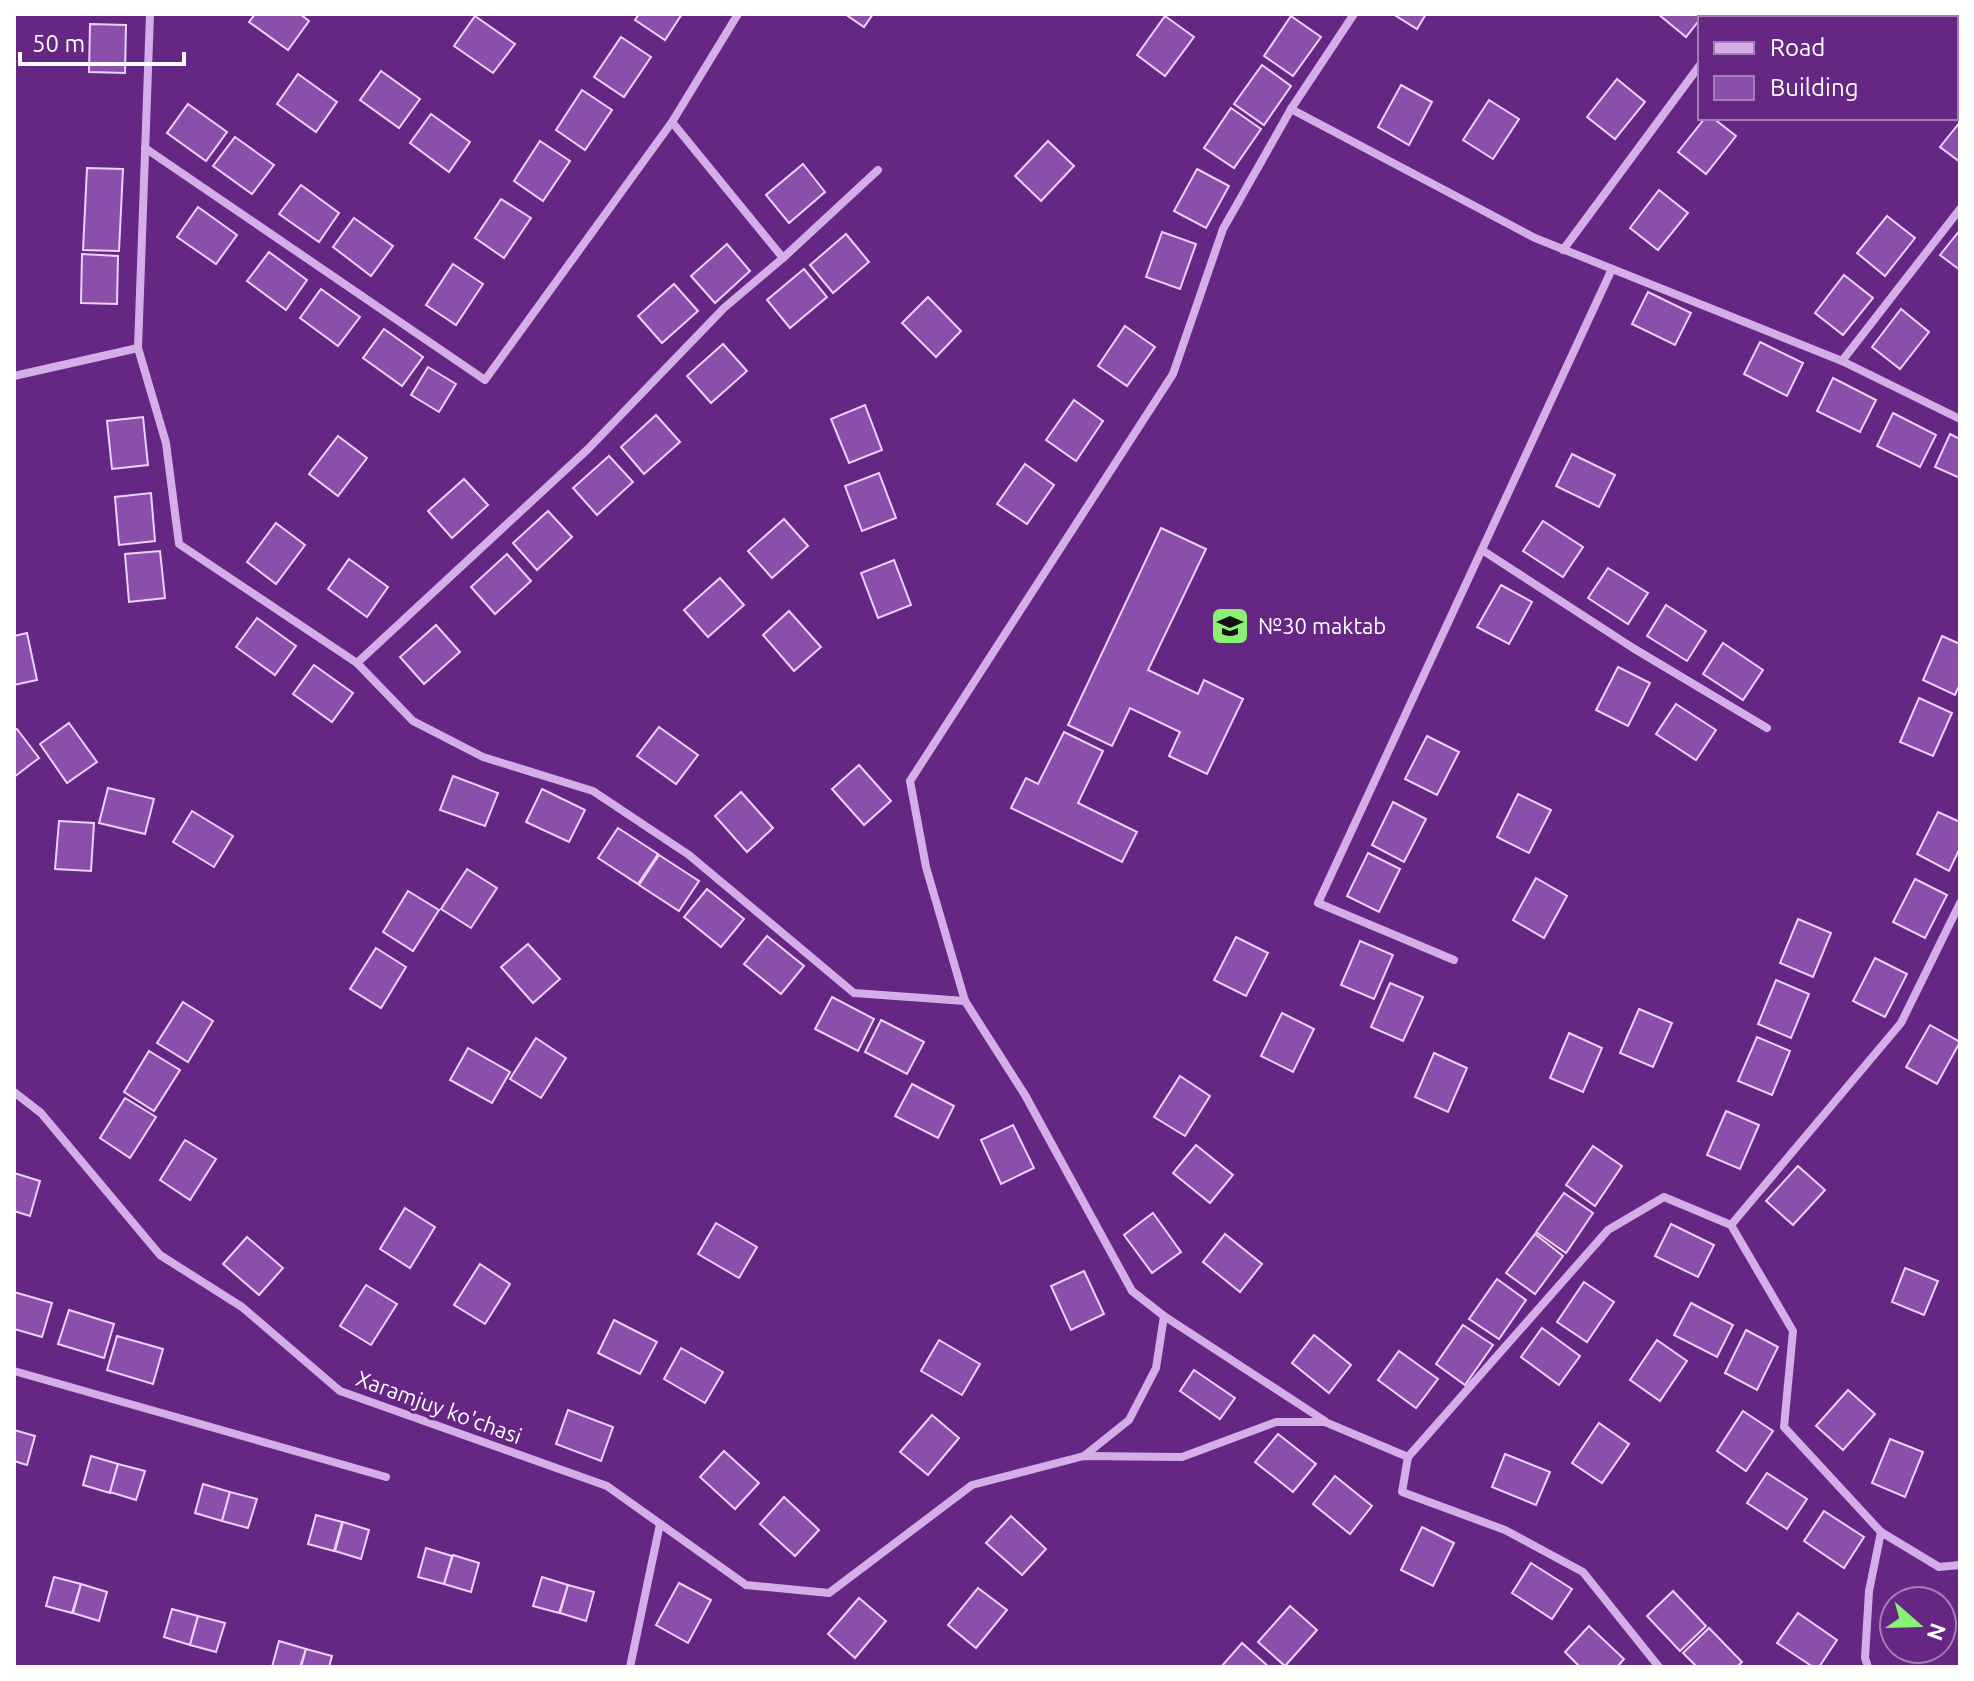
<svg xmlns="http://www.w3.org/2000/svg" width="1974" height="1681" viewBox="0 0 1974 1681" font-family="Ubuntu,sans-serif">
  <rect width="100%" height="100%" fill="#652684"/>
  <g fill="#8c4eab" stroke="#ead3f6" stroke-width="2">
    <polygon points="255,14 300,14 309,21 288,50 249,22"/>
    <polygon points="639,14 682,14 665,40 635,20"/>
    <polygon points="845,14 873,14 864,27"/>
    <polygon points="1393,14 1426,14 1417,29"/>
    <polygon points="1658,14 1704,14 1686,37"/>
    <polygon points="1778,14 1824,14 1821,18 1775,18"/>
    <polygon points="475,16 515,44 493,73 454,46"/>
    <polygon points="1165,16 1194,37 1165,76 1137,55"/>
    <polygon points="1291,16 1321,37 1293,76 1264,56"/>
    <polygon points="90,24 126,25 125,73 89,72"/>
    <polygon points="621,37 651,57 624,97 594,77"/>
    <polygon points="1262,65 1291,86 1264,125 1234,104"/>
    <polygon points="381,71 420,99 399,128 360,100"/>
    <polygon points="298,74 337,102 316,132 277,104"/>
    <polygon points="1617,79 1645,102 1615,139 1587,117"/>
    <polygon points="1401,85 1432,102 1409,145 1378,127"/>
    <polygon points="582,90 612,110 585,150 556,130"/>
    <polygon points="1489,100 1519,119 1493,159 1463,140"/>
    <polygon points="188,104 227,132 206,161 167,133"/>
    <polygon points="1231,108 1261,129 1234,168 1204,148"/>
    <polygon points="431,114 470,142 449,172 410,143"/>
    <polygon points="1705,118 1713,118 1736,136 1706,174 1678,152"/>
    <polygon points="1960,122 1960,162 1940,147"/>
    <polygon points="235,137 274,165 252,194 213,166"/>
    <polygon points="540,141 570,161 543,201 514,181"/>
    <polygon points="1048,141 1074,166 1041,201 1015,176"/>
    <polygon points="803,164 825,192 789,223 766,195"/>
    <polygon points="87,168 123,169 119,251 83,250"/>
    <polygon points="1197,169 1229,186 1206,228 1174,211"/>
    <polygon points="301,185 339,213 319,242 279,214"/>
    <polygon points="1659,190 1688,213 1658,250 1630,228"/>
    <polygon points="501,199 531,218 504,258 475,238"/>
    <polygon points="198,207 237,235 216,264 177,237"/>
    <polygon points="1887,216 1915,238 1885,276 1857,253"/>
    <polygon points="354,218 393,246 371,276 333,247"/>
    <polygon points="1960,230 1960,270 1940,255"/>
    <polygon points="1162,232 1196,244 1180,289 1146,277"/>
    <polygon points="846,234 869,262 833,293 810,265"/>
    <polygon points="727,244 750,271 715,303 691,276"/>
    <polygon points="269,252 307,280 286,310 247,281"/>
    <polygon points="82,254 118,256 117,304 81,303"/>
    <polygon points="453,264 483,284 456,325 426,305"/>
    <polygon points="804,269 827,297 790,328 767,300"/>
    <polygon points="1844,275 1873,298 1843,335 1815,313"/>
    <polygon points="674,284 698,311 662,343 638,316"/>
    <polygon points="321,289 360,317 338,346 300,318"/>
    <polygon points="1648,292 1691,313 1675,345 1632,324"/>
    <polygon points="928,297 961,331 936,357 902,323"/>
    <polygon points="1901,309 1929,332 1900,369 1872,347"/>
    <polygon points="1125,326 1155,347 1127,386 1098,366"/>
    <polygon points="384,329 423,357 402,386 363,358"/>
    <polygon points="1760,342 1803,363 1787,396 1744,374"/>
    <polygon points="723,344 747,371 711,403 687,376"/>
    <polygon points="428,367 456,384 439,412 411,395"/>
    <polygon points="1833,378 1876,400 1860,432 1817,411"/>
    <polygon points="1074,400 1103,421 1076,461 1046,440"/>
    <polygon points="865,405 882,450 849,463 831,419"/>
    <polygon points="1893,413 1936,435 1920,467 1877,446"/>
    <polygon points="656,415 680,442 644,474 621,447"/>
    <polygon points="143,417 148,465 112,469 107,421"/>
    <polygon points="1950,434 1960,439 1960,478 1935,467"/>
    <polygon points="338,436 367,458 338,496 309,474"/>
    <polygon points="1572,454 1615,475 1599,507 1556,486"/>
    <polygon points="609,456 633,482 597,515 573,488"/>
    <polygon points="1025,464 1054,485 1027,524 997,504"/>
    <polygon points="879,473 896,518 862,531 845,486"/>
    <polygon points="464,479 488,505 452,538 428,511"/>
    <polygon points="151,493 155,541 119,545 115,497"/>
    <polygon points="548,511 572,537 537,570 513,543"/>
    <polygon points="784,519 808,546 772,578 748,551"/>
    <polygon points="1543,521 1583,547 1563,577 1523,551"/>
    <polygon points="276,523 305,545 276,584 247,562"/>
    <polygon points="1161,528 1206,549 1148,670 1198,694 1204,680 1243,699 1207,774 1169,756 1180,732 1130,708 1112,746 1068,725"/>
    <polygon points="160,551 165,598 129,602 125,554"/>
    <polygon points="507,554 531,581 495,614 471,587"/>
    <polygon points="349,559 388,587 367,617 328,589"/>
    <polygon points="894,560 911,605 878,618 861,573"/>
    <polygon points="1608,568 1648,593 1628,624 1588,598"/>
    <polygon points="720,578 744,605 708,637 684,610"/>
    <polygon points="1501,585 1532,602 1509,644 1477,627"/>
    <polygon points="1666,605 1706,631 1687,661 1647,636"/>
    <polygon points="789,611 821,647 794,671 763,635"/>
    <polygon points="257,618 296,646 275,675 236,647"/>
    <polygon points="436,625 460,652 424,684 400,657"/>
    <polygon points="27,633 37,680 14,685 14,636"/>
    <polygon points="1942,636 1960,644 1960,684 1955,695 1923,680"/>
    <polygon points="1723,643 1763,670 1743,700 1703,674"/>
    <polygon points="314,665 353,693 332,722 293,694"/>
    <polygon points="1618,667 1650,683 1628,726 1596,710"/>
    <polygon points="1919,698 1952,713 1933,756 1900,742"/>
    <polygon points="1676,704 1716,730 1696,760 1656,734"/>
    <polygon points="69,723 97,762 67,783 40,744"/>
    <polygon points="659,727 698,755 676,784 637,756"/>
    <polygon points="17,729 39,758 14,777 14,731"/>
    <polygon points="1064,732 1103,751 1078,803 1137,832 1122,862 1011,808 1026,778 1038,784"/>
    <polygon points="1427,736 1459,752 1437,795 1405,779"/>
    <polygon points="859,765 891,801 864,825 832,789"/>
    <polygon points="453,776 498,793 485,826 440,810"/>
    <polygon points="108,788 154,799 145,834 99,823"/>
    <polygon points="542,789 585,810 569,842 526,822"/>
    <polygon points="741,792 773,828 747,852 715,816"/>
    <polygon points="1518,794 1551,810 1529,853 1497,837"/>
    <polygon points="1393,802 1426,819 1404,862 1372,845"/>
    <polygon points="192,811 233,836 214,867 173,842"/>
    <polygon points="1938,812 1960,822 1960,848 1949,871 1917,854"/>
    <polygon points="59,821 94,823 91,871 55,869"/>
    <polygon points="618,828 658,854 638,884 598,858"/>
    <polygon points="1368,853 1400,869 1379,912 1347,896"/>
    <polygon points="659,855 699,881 679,911 639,885"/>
    <polygon points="467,869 497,888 471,928 441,909"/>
    <polygon points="1536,878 1567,896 1544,938 1513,920"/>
    <polygon points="1915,879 1947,895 1925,938 1893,922"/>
    <polygon points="707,889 744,919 721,947 684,917"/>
    <polygon points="408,891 439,910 413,951 383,932"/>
    <polygon points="1798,919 1831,933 1813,977 1780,963"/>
    <polygon points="767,936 804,966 781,994 744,964"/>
    <polygon points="1236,937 1268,953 1246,996 1214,980"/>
    <polygon points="1360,941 1393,955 1374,999 1341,985"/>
    <polygon points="528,944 560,979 533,1003 501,967"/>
    <polygon points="376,948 406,967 381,1008 350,989"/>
    <polygon points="1875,958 1907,974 1885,1017 1853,1001"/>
    <polygon points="1776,980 1809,994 1791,1038 1758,1024"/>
    <polygon points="1390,983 1423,997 1403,1041 1371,1027"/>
    <polygon points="832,997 874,1019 858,1051 815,1029"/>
    <polygon points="183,1002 213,1021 188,1062 157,1043"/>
    <polygon points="1639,1009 1672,1023 1653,1067 1620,1053"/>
    <polygon points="1282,1013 1314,1029 1293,1072 1261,1056"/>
    <polygon points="881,1020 924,1042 907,1074 865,1052"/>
    <polygon points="1930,1025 1960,1042 1937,1084 1906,1067"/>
    <polygon points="1569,1033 1602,1048 1583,1092 1550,1078"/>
    <polygon points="1757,1037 1790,1051 1772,1095 1738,1081"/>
    <polygon points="536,1038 566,1058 541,1098 510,1079"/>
    <polygon points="468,1048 510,1072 492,1103 450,1080"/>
    <polygon points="149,1051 180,1070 154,1111 124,1092"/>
    <polygon points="1434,1053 1467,1068 1448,1112 1415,1097"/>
    <polygon points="1180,1076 1210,1096 1185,1136 1154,1117"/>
    <polygon points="912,1084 954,1106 938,1138 895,1116"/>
    <polygon points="125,1098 156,1117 130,1158 100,1138"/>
    <polygon points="1726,1111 1759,1125 1740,1169 1707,1155"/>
    <polygon points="1013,1125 1034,1168 1001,1184 981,1140"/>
    <polygon points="185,1140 216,1159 190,1200 160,1180"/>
    <polygon points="1196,1145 1233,1175 1210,1203 1173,1173"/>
    <polygon points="1593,1146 1622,1166 1595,1206 1566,1185"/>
    <polygon points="1798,1166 1825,1190 1793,1225 1766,1201"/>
    <polygon points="14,1173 40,1181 30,1216 14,1211"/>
    <polygon points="1564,1193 1593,1213 1566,1253 1536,1232"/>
    <polygon points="405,1208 435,1227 410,1268 380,1249"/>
    <polygon points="1153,1213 1181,1252 1152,1273 1124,1235"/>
    <polygon points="716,1223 757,1247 739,1278 698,1254"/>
    <polygon points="1671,1224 1714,1245 1698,1277 1655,1256"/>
    <polygon points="1225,1234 1262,1264 1240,1292 1203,1262"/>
    <polygon points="1535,1234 1563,1256 1535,1294 1506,1273"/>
    <polygon points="247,1237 283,1268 259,1295 223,1264"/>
    <polygon points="480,1264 510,1284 485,1324 454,1305"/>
    <polygon points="1905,1268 1938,1281 1924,1315 1892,1302"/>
    <polygon points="1084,1271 1104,1314 1071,1330 1051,1286"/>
    <polygon points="1497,1279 1526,1300 1499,1339 1469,1319"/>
    <polygon points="1584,1282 1614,1302 1587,1342 1557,1322"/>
    <polygon points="366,1285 397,1304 371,1345 340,1326"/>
    <polygon points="14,1292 52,1303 42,1337 14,1329"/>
    <polygon points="1691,1303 1733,1325 1717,1357 1674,1335"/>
    <polygon points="69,1310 114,1324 104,1358 58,1344"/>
    <polygon points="614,1320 657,1342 640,1374 598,1353"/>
    <polygon points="1463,1325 1493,1345 1465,1385 1436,1364"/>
    <polygon points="1542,1328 1580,1356 1559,1385 1521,1357"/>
    <polygon points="1746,1330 1778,1347 1757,1390 1725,1373"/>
    <polygon points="1314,1335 1351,1365 1329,1393 1292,1363"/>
    <polygon points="117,1336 163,1349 153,1384 107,1370"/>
    <polygon points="939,1340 980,1364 962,1395 921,1371"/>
    <polygon points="1657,1340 1687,1361 1660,1401 1630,1380"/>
    <polygon points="681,1348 723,1372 705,1403 664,1379"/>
    <polygon points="1399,1351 1438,1379 1416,1408 1378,1380"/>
    <polygon points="1194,1370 1235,1398 1220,1419 1180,1391"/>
    <polygon points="1848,1390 1875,1414 1843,1450 1816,1426"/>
    <polygon points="568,1410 613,1427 601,1461 556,1444"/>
    <polygon points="1743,1411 1773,1431 1746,1471 1717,1451"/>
    <polygon points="932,1415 959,1438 928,1475 900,1452"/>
    <polygon points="1599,1423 1629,1444 1602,1483 1572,1463"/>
    <polygon points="14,1430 35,1436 27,1465 14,1461"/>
    <polygon points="1278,1434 1316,1464 1293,1492 1255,1462"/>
    <polygon points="1890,1439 1923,1452 1905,1497 1872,1483"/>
    <polygon points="724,1451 759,1483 735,1509 700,1477"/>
    <polygon points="1505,1454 1550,1472 1536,1505 1492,1487"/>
    <polygon points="91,1456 118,1464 110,1493 83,1485"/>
    <polygon points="118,1464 145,1471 136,1500 110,1492"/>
    <polygon points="1767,1473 1807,1499 1787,1529 1747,1503"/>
    <polygon points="1335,1476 1372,1506 1350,1534 1313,1504"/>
    <polygon points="203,1484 230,1492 222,1521 195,1513"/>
    <polygon points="230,1492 257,1499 248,1528 222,1521"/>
    <polygon points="784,1497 819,1530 795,1556 760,1524"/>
    <polygon points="1824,1511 1864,1537 1844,1568 1804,1541"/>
    <polygon points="316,1515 342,1522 334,1551 308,1544"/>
    <polygon points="1011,1516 1046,1549 1022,1575 986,1543"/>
    <polygon points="343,1522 369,1530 361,1559 335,1551"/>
    <polygon points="1422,1527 1454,1543 1433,1586 1401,1570"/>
    <polygon points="426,1548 452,1556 444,1584 418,1577"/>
    <polygon points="453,1555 479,1563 471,1592 444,1584"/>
    <polygon points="1531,1563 1572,1589 1552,1619 1512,1593"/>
    <polygon points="54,1577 81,1584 72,1613 46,1606"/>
    <polygon points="542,1577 568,1585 559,1613 533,1606"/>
    <polygon points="679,1583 711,1600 688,1643 656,1625"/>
    <polygon points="81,1584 107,1592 99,1621 73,1613"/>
    <polygon points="568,1585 594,1592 586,1621 560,1613"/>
    <polygon points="978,1588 1007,1610 976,1648 948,1625"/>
    <polygon points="1673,1591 1706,1626 1680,1651 1647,1616"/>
    <polygon points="859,1598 886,1621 855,1658 828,1634"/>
    <polygon points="1290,1606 1317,1630 1285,1666 1258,1642"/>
    <polygon points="172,1609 198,1616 190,1645 164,1637"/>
    <polygon points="1798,1613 1837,1640 1819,1667 1813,1667 1777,1643"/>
    <polygon points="198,1616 225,1623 216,1652 190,1645"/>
    <polygon points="1589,1626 1624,1659 1617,1667 1580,1667 1565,1652"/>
    <polygon points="1709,1628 1742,1662 1737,1667 1697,1667 1683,1653"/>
    <polygon points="279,1641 306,1649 300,1667 272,1667"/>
    <polygon points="1242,1643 1269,1667 1221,1667"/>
    <polygon points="306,1649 332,1656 329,1667 301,1667"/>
  </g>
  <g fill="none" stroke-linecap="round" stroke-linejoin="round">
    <g stroke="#d4afe7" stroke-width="8">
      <polyline points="150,14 138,348 166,443 179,544 357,663 413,721 483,757 593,791 689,855 854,993 965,1001"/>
      <polyline points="1735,18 1738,14"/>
      <polyline points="1291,109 1535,238 1842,361 1960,419"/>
      <polyline points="672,122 783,258"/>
      <polyline points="145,148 485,380 672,122 738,14"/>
      <polyline points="1563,250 1700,65"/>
      <polyline points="1842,361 1960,209"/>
      <polyline points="14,376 138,348"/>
      <polyline points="1482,550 1633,648 1767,728"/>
      <polyline points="357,663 588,449 724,308 783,258 878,170"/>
      <polyline points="1454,960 1318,903 1612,269"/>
      <polyline points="14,1092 41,1113 160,1255 242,1307 340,1391 607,1486 746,1585 829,1593 972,1485 1084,1456 1182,1457 1276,1422 1325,1422 1408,1457"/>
      <polyline points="1731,1225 1901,1023 1960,903"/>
      <polyline points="1164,1316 1132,1291 1025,1095 965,1001 926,867 910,781 1173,374 1223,229 1291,109 1354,14"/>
      <polyline points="14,1371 386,1477"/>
      <polyline points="1084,1456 1129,1420 1156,1368 1164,1316 1325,1421"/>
      <polyline points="1881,1532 1939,1567 1960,1565"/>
      <polyline points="630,1667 660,1524"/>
      <polyline points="1659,1667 1583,1572 1505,1530 1402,1492 1408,1457 1608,1230 1664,1197 1731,1225 1793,1331 1784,1427 1881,1532 1869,1591 1865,1658 1868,1667"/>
    </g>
  </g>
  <defs>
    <symbol id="school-square" viewBox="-11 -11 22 22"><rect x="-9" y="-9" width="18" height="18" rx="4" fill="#8bf174" stroke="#652684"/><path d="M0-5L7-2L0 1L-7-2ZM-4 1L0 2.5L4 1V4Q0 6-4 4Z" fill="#111"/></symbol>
  </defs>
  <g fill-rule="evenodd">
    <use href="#school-square" x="1208" y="604" width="44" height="44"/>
  </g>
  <g text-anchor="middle" stroke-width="6" stroke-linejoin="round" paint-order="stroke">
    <g font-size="22" fill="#fff" stroke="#652684" text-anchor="start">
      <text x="1258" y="634">№30 maktab</text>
    </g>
    <g font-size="22" fill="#fff" stroke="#652684">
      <text transform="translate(439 1407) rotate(20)" y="8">Xaramjuy ko'chasi</text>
    </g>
  </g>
  <rect width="1974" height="1681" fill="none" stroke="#ffffff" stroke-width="32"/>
  <rect x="1698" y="16" width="260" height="104" fill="#652684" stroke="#a37db5" stroke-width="2"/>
  <rect x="1714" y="42" width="40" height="12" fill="#d4afe7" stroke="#a37db5" stroke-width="2"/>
  <text x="1770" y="56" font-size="24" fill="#ffffff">Road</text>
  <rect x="1714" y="76" width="40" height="24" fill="#8c4eab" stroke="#a37db5" stroke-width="2"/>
  <text x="1770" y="96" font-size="24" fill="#ffffff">Building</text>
  <g transform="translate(1918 1625) rotate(110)"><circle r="38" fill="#652684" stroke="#a37db5" stroke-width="2"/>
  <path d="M0-6L14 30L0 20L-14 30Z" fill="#8bf174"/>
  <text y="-12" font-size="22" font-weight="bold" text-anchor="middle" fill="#ffffff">N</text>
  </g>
  <path d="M20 52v12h164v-12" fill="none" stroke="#ffffff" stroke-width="4"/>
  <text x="32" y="52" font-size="24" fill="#ffffff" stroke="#652684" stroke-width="6" paint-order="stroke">50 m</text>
</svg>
